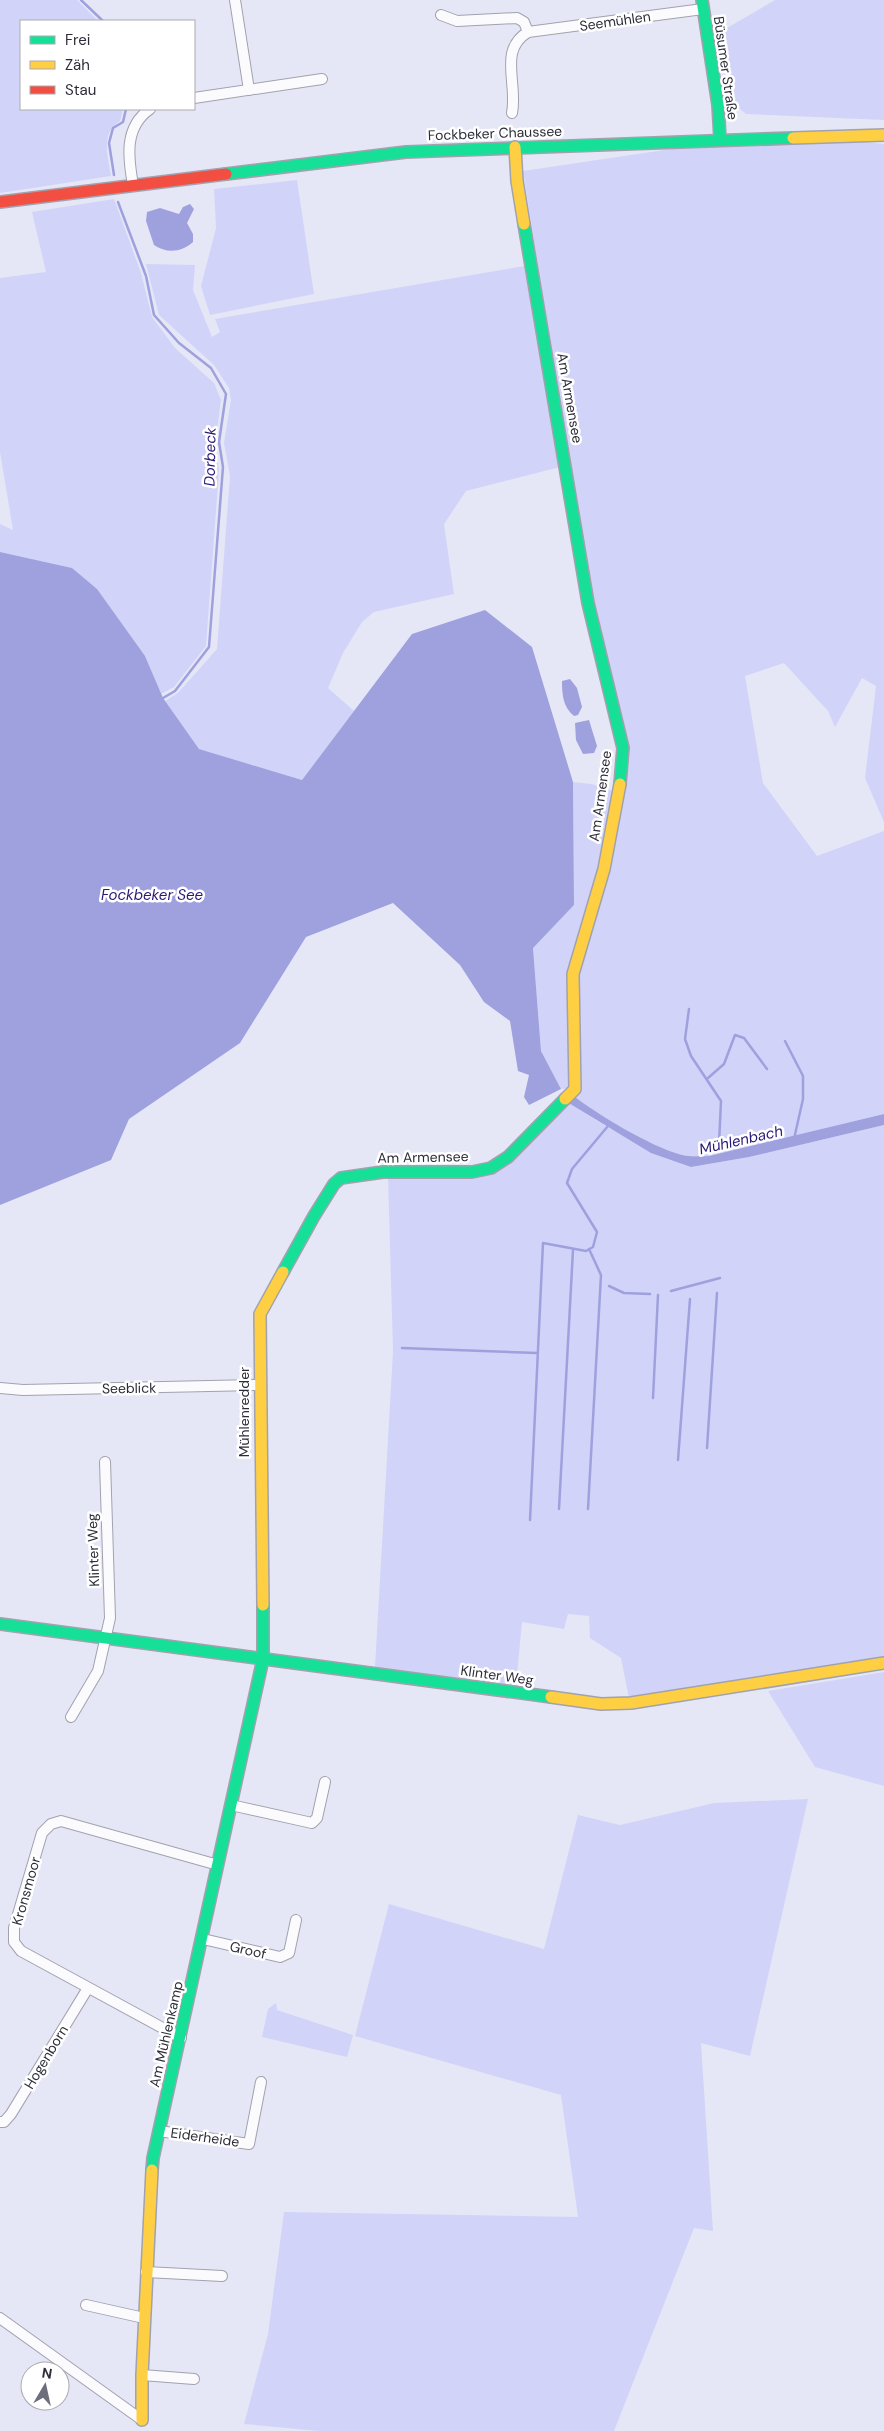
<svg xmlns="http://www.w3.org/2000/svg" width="884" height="2431" viewBox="0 0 884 2431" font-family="'DM Sans',sans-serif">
  <rect width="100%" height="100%" fill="#e5e7f7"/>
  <g fill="#d1d4f8">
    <path d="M0,0H77L98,21H21V109H123L120,121C100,133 108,156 111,176L0,193Z"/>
    <polygon points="775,0 884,0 884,120 746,114 733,103 720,32"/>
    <path d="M864,142L884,144V822L865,778L876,686L862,678L835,727L828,711L784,663L745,676L763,783L817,856L884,831V1114L709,1156C700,1156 690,1157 682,1155C649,1146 599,1115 572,1095L577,975L626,748L591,603L523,171L678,148Z"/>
    <polygon points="297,180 314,294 210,315 201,286 216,228 214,189"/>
    <polygon points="114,199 141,273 152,317 175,348 214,383 221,400 215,445 219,470 206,646 174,687 161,694 145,656 72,568 0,552 0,524 13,530 0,452 0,278 46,272 32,212"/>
    <polygon points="146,264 195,265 193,290 212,337 220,332 215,319 524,266 560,467 466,491 444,524 454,594 374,612 362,622 343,653 328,688 354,711 302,780 199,749 165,701 178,693 217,649 230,476 224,443 231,400 229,388 214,365 159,315"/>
    <polygon points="573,782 592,784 613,791 601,868 569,973 574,1087 561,1089 541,1051 533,947 574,905"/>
    <polygon points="567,1102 607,1127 691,1167 749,1157 884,1125 884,1657 629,1698 621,1658 590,1638 589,1616 568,1614 564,1629 522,1622 516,1686 375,1667 393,1351 388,1175 473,1177"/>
    <polygon points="884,1672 884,1786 815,1767 768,1691"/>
    <polygon points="808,1799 750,2056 701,2043 713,2231 694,2228 614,2431 319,2431 244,2424 268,2334 284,2212 578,2217 561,2095 355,2036 389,1904 544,1949 578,1815 620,1825 714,1803"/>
    <polygon points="276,2003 277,2010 353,2035 347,2057 262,2037 268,2009"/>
  </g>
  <g fill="#9fa0de">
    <path d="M190,204L194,209L187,223L193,234V242C182,252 167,254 154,245L146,221L147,212L160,208L179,214L183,207Z"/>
    <polygon points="0,552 72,568 97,589 145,656 163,698 199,749 302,780 412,634 485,610 532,647 573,782 574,905 533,948 541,1051 561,1089 529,1105 524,1097 529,1075 518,1071 510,1021 484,1002 460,965 393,903 306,937 240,1043 129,1119 111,1160 0,1205"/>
    <path d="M570,679L577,688L582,707L578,715L574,716C563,707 562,695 562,681Z"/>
    <polygon points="589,720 597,746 594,753 583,754 576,740 575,723"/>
    <path d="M572,1095C599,1115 649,1146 682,1155C690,1157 700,1156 709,1156L884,1114V1125L749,1157L691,1167L651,1153L567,1102Z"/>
  </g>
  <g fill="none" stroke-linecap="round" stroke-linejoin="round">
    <g stroke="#9fa0de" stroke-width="2.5">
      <polyline points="81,0 103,21"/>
      <polyline points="114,175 109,143 113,128 123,122 126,109"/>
      <polyline points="118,202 146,276 154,315 179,343 211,368 226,394 219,442 223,467 209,647 175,691 163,698"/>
      <polyline points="689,1009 685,1039 691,1056 721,1101 719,1144"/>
      <polyline points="785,1041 803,1076 803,1099 794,1139"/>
      <polyline points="708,1078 724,1064 735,1035 744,1038 767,1069"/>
      <polyline points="609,1286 624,1293 650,1294"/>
      <polyline points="671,1291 720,1278"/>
      <polyline points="402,1348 537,1353"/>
      <polyline points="653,1398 658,1295"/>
      <polyline points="707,1448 717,1293"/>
      <polyline points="678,1460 690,1299"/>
      <polyline points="559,1509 573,1250"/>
      <polyline points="588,1509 601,1275 589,1249"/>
      <polyline points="530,1520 543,1243 586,1251 593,1247 597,1232 567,1183 572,1169 608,1126"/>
    </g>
    <defs>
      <g id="street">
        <polyline points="235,0 249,90"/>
        <polyline points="441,15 457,21 517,18 524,22 528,32"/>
        <polyline points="194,98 322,79"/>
        <path d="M512,113C518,83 498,50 528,32L703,9"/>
        <path d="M133,185C128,157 124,127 150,109"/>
        <polyline points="0,1388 23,1390 259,1385"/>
        <polyline points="71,1717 98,1671 110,1618 105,1462"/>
        <polyline points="231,1805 312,1823 317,1818 325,1782"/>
        <polyline points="203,1939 280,1957 289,1953 296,1920"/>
        <polyline points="181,2038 21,1951 14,1942 14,1928 42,1833 51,1824 61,1821 218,1865"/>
        <polyline points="0,2122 4,2122 11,2114 88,1988"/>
        <polyline points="159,2131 249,2144 261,2082"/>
        <polyline points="146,2272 222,2276"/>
        <polyline points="86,2305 144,2318"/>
        <polyline points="0,2318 142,2420"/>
        <polyline points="142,2375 194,2379"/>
      </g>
      <g id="fast">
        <polyline points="702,0 718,105 720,139"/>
        <polyline points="226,174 406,152 793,138"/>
        <polyline points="524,224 588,603 623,748 620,784"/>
        <polyline points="283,1272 314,1216 334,1184 341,1178 383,1172 472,1172 491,1168 508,1157 565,1099"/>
        <polyline points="0,1624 551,1697"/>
        <polyline points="152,2170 153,2158 263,1659 263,1605"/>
      </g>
      <g id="slow">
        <polyline points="793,138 884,135"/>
        <polyline points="515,147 517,181 524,224"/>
        <polyline points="565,1099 575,1089 573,974 604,869 620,784"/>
        <polyline points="263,1605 260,1314 283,1272"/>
        <polyline points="551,1697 601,1704 631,1703 884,1663"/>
        <polyline points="142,2420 142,2375 152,2170"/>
      </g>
      <polyline id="jam" points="0,202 226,174"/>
    </defs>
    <use href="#street" stroke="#a1a2ae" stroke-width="12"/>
    <use href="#fast" stroke="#a1a2ae" stroke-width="14"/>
    <use href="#slow" stroke="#a1a2ae" stroke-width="14"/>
    <use href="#jam" stroke="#a1a2ae" stroke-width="14"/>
    <use href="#street" stroke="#fbfbfe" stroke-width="10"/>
    <use href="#fast" stroke="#16e098" stroke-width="11"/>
    <use href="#slow" stroke="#ffcf43" stroke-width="11"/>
    <use href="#jam" stroke="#f24e42" stroke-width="11"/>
  </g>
  <g text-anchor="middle" stroke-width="5" stroke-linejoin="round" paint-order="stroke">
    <g font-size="14" fill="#2c2d38" stroke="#fff">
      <text transform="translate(615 21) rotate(-8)" y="5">Seemühlen</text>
      <text transform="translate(726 68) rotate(82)" y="5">Büsumer Straße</text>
      <text transform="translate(495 133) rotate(-2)" y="5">Fockbeker Chaussee</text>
      <text transform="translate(570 398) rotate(80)" y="5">Am Armensee</text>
      <text transform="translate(600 796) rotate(-82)" y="5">Am Armensee</text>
      <text transform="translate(423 1157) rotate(-1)" y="5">Am Armensee</text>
      <text transform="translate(129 1388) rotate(-1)" y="5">Seeblick</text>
      <text transform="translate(244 1412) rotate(-90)" y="5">Mühlenredder</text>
      <text transform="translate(93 1550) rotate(-92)" y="5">Klinter Weg</text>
      <text transform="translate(497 1675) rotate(8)" y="5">Klinter Weg</text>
      <text transform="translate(26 1891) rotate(-74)" y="5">Kronsmoor</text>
      <text transform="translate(248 1950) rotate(13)" y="5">Groof</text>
      <text transform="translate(166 2034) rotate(-77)" y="5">Am Mühlenkamp</text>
      <text transform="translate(46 2057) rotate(-59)" y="5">Hogenborn</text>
      <text transform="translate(205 2137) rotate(8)" y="5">Eiderheide</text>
    </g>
    <g font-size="15" font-style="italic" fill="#2a1977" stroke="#fff">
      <text transform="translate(210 457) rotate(-89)" y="5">Dorbeck</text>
      <text x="152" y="900">Fockbeker See</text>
      <text transform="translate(741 1140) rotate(-13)" y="5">Mühlenbach</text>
    </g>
  </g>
  <rect x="20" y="20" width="175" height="90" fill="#ffffff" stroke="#ababaf"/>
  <rect x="30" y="36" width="25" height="8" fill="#16e098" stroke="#ababaf"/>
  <text x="65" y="45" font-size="15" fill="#2c2d38">Frei</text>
  <rect x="30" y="61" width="25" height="8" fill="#ffcf43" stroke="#ababaf"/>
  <text x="65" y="70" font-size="15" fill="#2c2d38">Zäh</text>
  <rect x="30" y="86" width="25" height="8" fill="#f24e42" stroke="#ababaf"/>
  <text x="65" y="95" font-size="15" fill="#2c2d38">Stau</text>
  <g transform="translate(45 2386) rotate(9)"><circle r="24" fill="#ffffff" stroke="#ababaf"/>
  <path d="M0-4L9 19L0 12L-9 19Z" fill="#6d6e7b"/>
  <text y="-8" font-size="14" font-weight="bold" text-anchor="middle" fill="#2c2d38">N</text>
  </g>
</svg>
